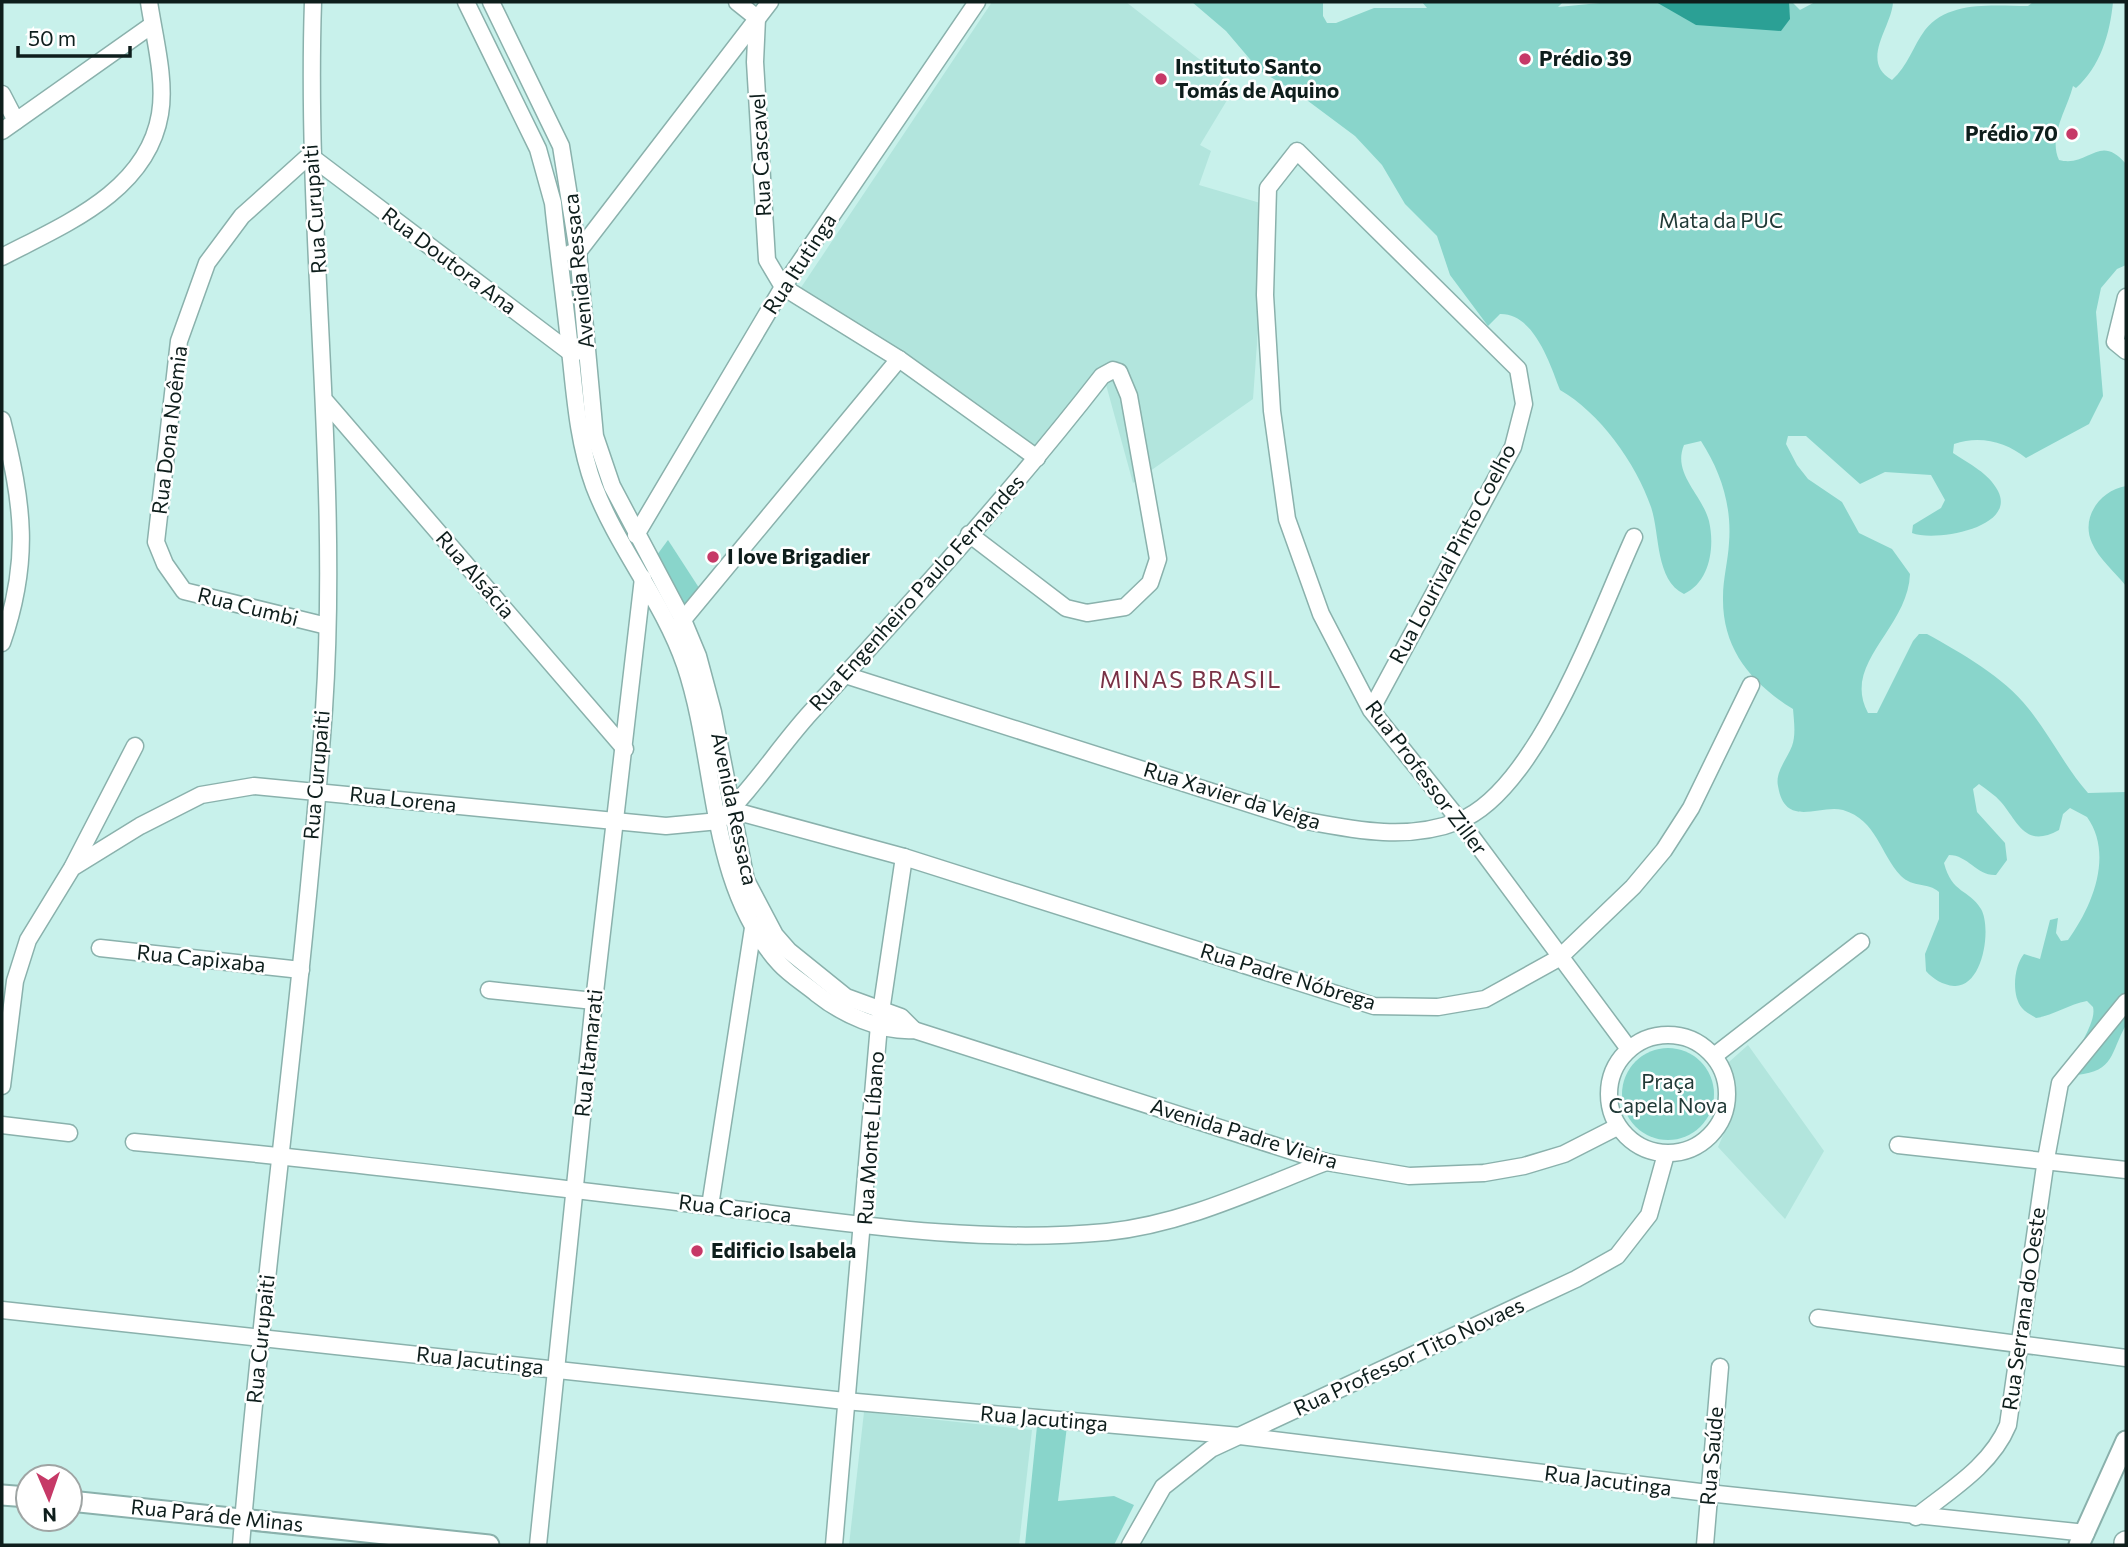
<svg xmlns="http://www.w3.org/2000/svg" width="2128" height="1547" viewBox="0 0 2128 1547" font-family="Commissioner,sans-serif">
  <rect width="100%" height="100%" fill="#c8f1eb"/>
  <g fill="#b2e5dd">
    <polygon points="992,2 1126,2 1235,87 1200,145 1211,151 1199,185 1267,205 1253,399 1133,483 1102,370 1041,453 798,292"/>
    <polygon points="1748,1045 1824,1151 1785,1219 1718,1147 1731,1117 1735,1092 1729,1062"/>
    <polygon points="864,1412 1032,1430 1019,1545 849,1545"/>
  </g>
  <g fill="#89d5cb">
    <path d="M1192,2H1323V16L1327,23H1336L1374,8H1427L1422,2H1563L1558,7L1610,2H1792L1800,10L1815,2H1893C1892,27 1859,61 1892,80C1908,66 1913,46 1925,30C1949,0 1993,6 2028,6L2033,2H2113C2110,34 2100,67 2076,88L2073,86C2067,110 2048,136 2059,160C2089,168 2099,132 2126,164V265L2117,269L2101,288L2096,312L2103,396L2089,424L2026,458C2006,442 1980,435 1954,444L1953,453C1969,464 1989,473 1998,491C2017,528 1935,542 1912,533L1913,525L1941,508L1945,500L1931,475L1885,472L1860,484L1806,436H1788L1786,444L1797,465L1808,479L1842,502L1859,533L1892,549L1910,574C1908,629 1841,663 1868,713H1877L1913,641L1919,634H1927C1961,653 2004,677 2028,708C2050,735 2065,767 2088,793L2126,792V1025C2110,1053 2115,1071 2077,1075L2071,1069C2075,1049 2097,1023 2093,1007L2087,1001C2069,1004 2055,1015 2036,1018C2032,1015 2025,1012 2022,1008C2011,995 2014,966 2024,954L2040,959L2050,920L2058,918L2056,933L2061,941L2068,940C2092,907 2114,855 2087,817L2070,808L2063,814L2059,830C2025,849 2018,822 2001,802C1995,795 1987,790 1979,784L1973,789L1977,812L2005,843L2007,860L1996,875C1977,876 1968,855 1949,855L1944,863C1952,894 1969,889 1981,909C1992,928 1983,988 1954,986C1943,985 1933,979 1926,971L1925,954L1939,919V892C1928,882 1913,888 1901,876C1880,854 1877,820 1843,810C1819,804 1785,829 1778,786C1775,772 1787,759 1792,746C1796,735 1794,721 1793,709C1751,683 1722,649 1723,597C1723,579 1728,561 1729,543C1732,506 1721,472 1701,441L1684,445C1672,474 1702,494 1709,521C1715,547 1710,582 1684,594C1655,580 1660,533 1651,507C1636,463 1599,412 1560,390C1550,364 1534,313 1500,314L1488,326L1450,275L1437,236L1405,204L1382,165L1355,136L1296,92L1260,71L1226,31Z"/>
    <path d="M2126,486V586C2116,573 2098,558 2092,543C2080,517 2101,490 2126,486Z"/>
    <polygon points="668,540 703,594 688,618 654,559"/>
    <circle cx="1668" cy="1094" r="46"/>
    <polygon points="1037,1426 1067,1426 1058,1501 1114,1496 1134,1505 1114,1545 1025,1545"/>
  </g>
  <polygon fill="#2ba095" points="1656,2 1789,2 1790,19 1781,31 1696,25"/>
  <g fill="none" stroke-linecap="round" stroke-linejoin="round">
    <defs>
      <g id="minor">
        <path d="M466,2L538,149L553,203C558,252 565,301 570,350C575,396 578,442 594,486C618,549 663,601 685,665C718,763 707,883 780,964C790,975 805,984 817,994C842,1014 881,1032 914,1030L1326,1162L1409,1176L1484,1173L1524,1166L1564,1154L1617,1127"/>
        <polyline points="491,2 561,146 578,252 595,436 612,486 683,620 698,656 713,712 746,880 775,935 789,951 846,997 901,1017 914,1030"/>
        <polyline points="737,2 757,18 755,62 767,260 783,287 899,359 1037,458"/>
        <polyline points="2,94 16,121"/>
        <polyline points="2,131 152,25"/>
        <polyline points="311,154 242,216 207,263 179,341 156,542 165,564 184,591 327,626"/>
        <polyline points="313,158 571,353 575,353"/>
        <polyline points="571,253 578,252 770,2"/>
        <path d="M2,257C63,225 147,192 160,114C166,80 154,36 149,2"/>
        <polyline points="2126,297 2115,342 2126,351"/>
        <polyline points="326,402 625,749"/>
        <path d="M2,420C23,504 31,559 2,643"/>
        <polyline points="636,535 783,287 977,2"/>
        <polyline points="677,627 899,359"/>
        <path d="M845,675L1297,819C1350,829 1406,842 1459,821C1538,790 1599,613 1634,537"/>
        <polyline points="1371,710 1513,447 1524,404 1518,369 1297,151 1268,188 1265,295 1272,411 1287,519 1321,614 1371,710 1460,821 1629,1049"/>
        <polyline points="731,810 904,857 1374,1006 1438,1007 1485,999 1559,958 1633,887 1664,850 1691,808 1751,685"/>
        <polyline points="73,866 135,746"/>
        <polyline points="100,948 301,970"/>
        <polyline points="489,990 594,1001"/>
        <circle cx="1668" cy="1094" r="59"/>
        <polyline points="1714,1056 1861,942"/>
        <path d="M2,1086L15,981L28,940L72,868L140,826L201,795L254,786L666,826L719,821C753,789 779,747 811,712C911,603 1011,493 1102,376L1113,370L1119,372L1129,396L1158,559L1150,583L1125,607L1087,613L1066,608L969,534"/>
        <polyline points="2,1125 69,1133"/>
        <path d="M134,1142C324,1159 513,1183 702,1205C835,1221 972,1245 1107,1232C1184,1224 1254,1190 1326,1162"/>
        <polyline points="1898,1145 2126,1170"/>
        <polyline points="710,1206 753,928"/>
        <polyline points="2,1310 845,1401 1240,1436 1708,1493 2086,1533"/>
        <polyline points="1818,1318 2126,1358"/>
        <path d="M1916,1517C1950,1490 1991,1466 2008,1425L2046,1159L2060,1083L2126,1002"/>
        <path d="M241,1545C264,1266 304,988 324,709C340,473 305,237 313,2"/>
        <polyline points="538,1545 594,1001 643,578"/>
        <polyline points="834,1545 879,1025 904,857"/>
        <polyline points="1130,1545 1163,1487 1211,1449 1576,1279 1617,1256 1649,1215 1666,1154"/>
        <polyline points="1705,1545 1720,1367"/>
      </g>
      <g id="major">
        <polyline points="2,1495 28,1497"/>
        <polyline points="70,1501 489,1545"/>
        <polyline points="2079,1545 2126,1441"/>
      </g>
      <polyline id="highway" points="2126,1545 2126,1543"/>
    </defs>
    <use href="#minor" stroke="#8ab1ac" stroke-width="19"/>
    <use href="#major" stroke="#8ab1ac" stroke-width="23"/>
    <use href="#highway" stroke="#8ab1ac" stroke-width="26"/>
    <use href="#minor" stroke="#fff" stroke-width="16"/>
    <use href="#major" stroke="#fff" stroke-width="19"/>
    <use href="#highway" stroke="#fff" stroke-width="23"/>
  </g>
  <g fill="#c63967" stroke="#fff" stroke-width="2.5">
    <circle cx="1525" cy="59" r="7"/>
    <circle cx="1161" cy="79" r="7"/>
    <circle cx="2072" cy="134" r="7"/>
    <circle cx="713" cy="557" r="7"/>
    <circle cx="697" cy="1251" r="7"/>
  </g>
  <g text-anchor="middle" stroke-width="5" stroke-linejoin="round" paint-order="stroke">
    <g font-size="21" font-weight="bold" fill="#0e1e1c" stroke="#fff" text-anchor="start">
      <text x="1539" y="66">Prédio 39</text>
      <text x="1175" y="74">Instituto Santo<tspan x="1175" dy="24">Tomás de Aquino</tspan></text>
      <text x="2058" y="141" text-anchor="end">Prédio 70</text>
      <text x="727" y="564">I love Brigadier</text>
      <text x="711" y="1258">Edificio Isabela</text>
    </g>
    <g font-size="21" fill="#0e1e1c" stroke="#fff">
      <text transform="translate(761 155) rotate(-93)" y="7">Rua Cascavel</text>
      <text transform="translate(315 209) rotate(-94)" y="7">Rua Curupaiti</text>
      <text transform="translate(449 261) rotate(37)" y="7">Rua Doutora Ana</text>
      <text transform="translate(800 264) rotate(-57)" y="7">Rua Itutinga</text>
      <text transform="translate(579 271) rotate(-96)" y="7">Avenida Ressaca</text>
      <text transform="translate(170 430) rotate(-83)" y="7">Rua Dona Noêmia</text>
      <text transform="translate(1453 554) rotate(-62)" y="7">Rua Lourival Pinto Coelho</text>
      <text transform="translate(475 575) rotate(49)" y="7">Rua Alsácia</text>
      <text transform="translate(917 593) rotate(-48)" y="7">Rua Engenheiro Paulo Fernandes</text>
      <text transform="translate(248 607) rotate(14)" y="7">Rua Cumbi</text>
      <text transform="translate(317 775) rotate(-85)" y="7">Rua Curupaiti</text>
      <text transform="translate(1426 778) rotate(53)" y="7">Rua Professor Ziller</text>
      <text transform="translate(1232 796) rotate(17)" y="7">Rua Xavier da Veiga</text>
      <text transform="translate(403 800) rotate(6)" y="7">Rua Lorena</text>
      <text transform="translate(734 809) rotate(78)" y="7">Avenida Ressaca</text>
      <text transform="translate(201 959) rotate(6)" y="7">Rua Capixaba</text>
      <text transform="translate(1288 977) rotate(17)" y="7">Rua Padre Nóbrega</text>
      <text transform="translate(589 1053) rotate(-84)" y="7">Rua Itamarati</text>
      <text transform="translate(1244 1134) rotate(17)" y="7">Avenida Padre Vieira</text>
      <text transform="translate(871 1138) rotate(-86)" y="7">Rua Monte Líbano</text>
      <text transform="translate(735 1209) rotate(7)" y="7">Rua Carioca</text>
      <text transform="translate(2024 1309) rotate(-82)" y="7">Rua Serrana do Oeste</text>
      <text transform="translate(261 1339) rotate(-84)" y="7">Rua Curupaiti</text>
      <text transform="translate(1409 1357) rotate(-25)" y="7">Rua Professor Tito Novaes</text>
      <text transform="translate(480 1361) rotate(6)" y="7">Rua Jacutinga</text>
      <text transform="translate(1044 1419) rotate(5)" y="7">Rua Jacutinga</text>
      <text transform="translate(1712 1456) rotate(-85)" y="7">Rua Saúde</text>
      <text transform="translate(1608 1481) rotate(7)" y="7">Rua Jacutinga</text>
      <text transform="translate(217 1516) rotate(6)" y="7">Rua Pará de Minas</text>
    </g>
    <g font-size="21" fill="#213a37" stroke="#fff">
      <text x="1721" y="228">Mata da PUC</text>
      <text x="1668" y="1089">Praça<tspan x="1668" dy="24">Capela Nova</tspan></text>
    </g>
    <g font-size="23" letter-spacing="2" fill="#793246" stroke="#fff">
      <text x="1191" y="688">MINAS BRASIL</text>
    </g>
  </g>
  <rect width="2128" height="1547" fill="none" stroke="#0e1e1c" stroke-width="7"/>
  <g transform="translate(49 1498) rotate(178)"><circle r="33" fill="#ffffff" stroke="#9fa5a4" stroke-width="2"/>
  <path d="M0-5L12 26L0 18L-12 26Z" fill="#c63967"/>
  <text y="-10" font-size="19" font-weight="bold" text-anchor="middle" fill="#0e1e1c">N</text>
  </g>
  <path d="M18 46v10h112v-10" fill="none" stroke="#0e1e1c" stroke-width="3.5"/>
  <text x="28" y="46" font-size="21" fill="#0e1e1c" stroke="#ffffff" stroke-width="5" paint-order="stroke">50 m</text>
</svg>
